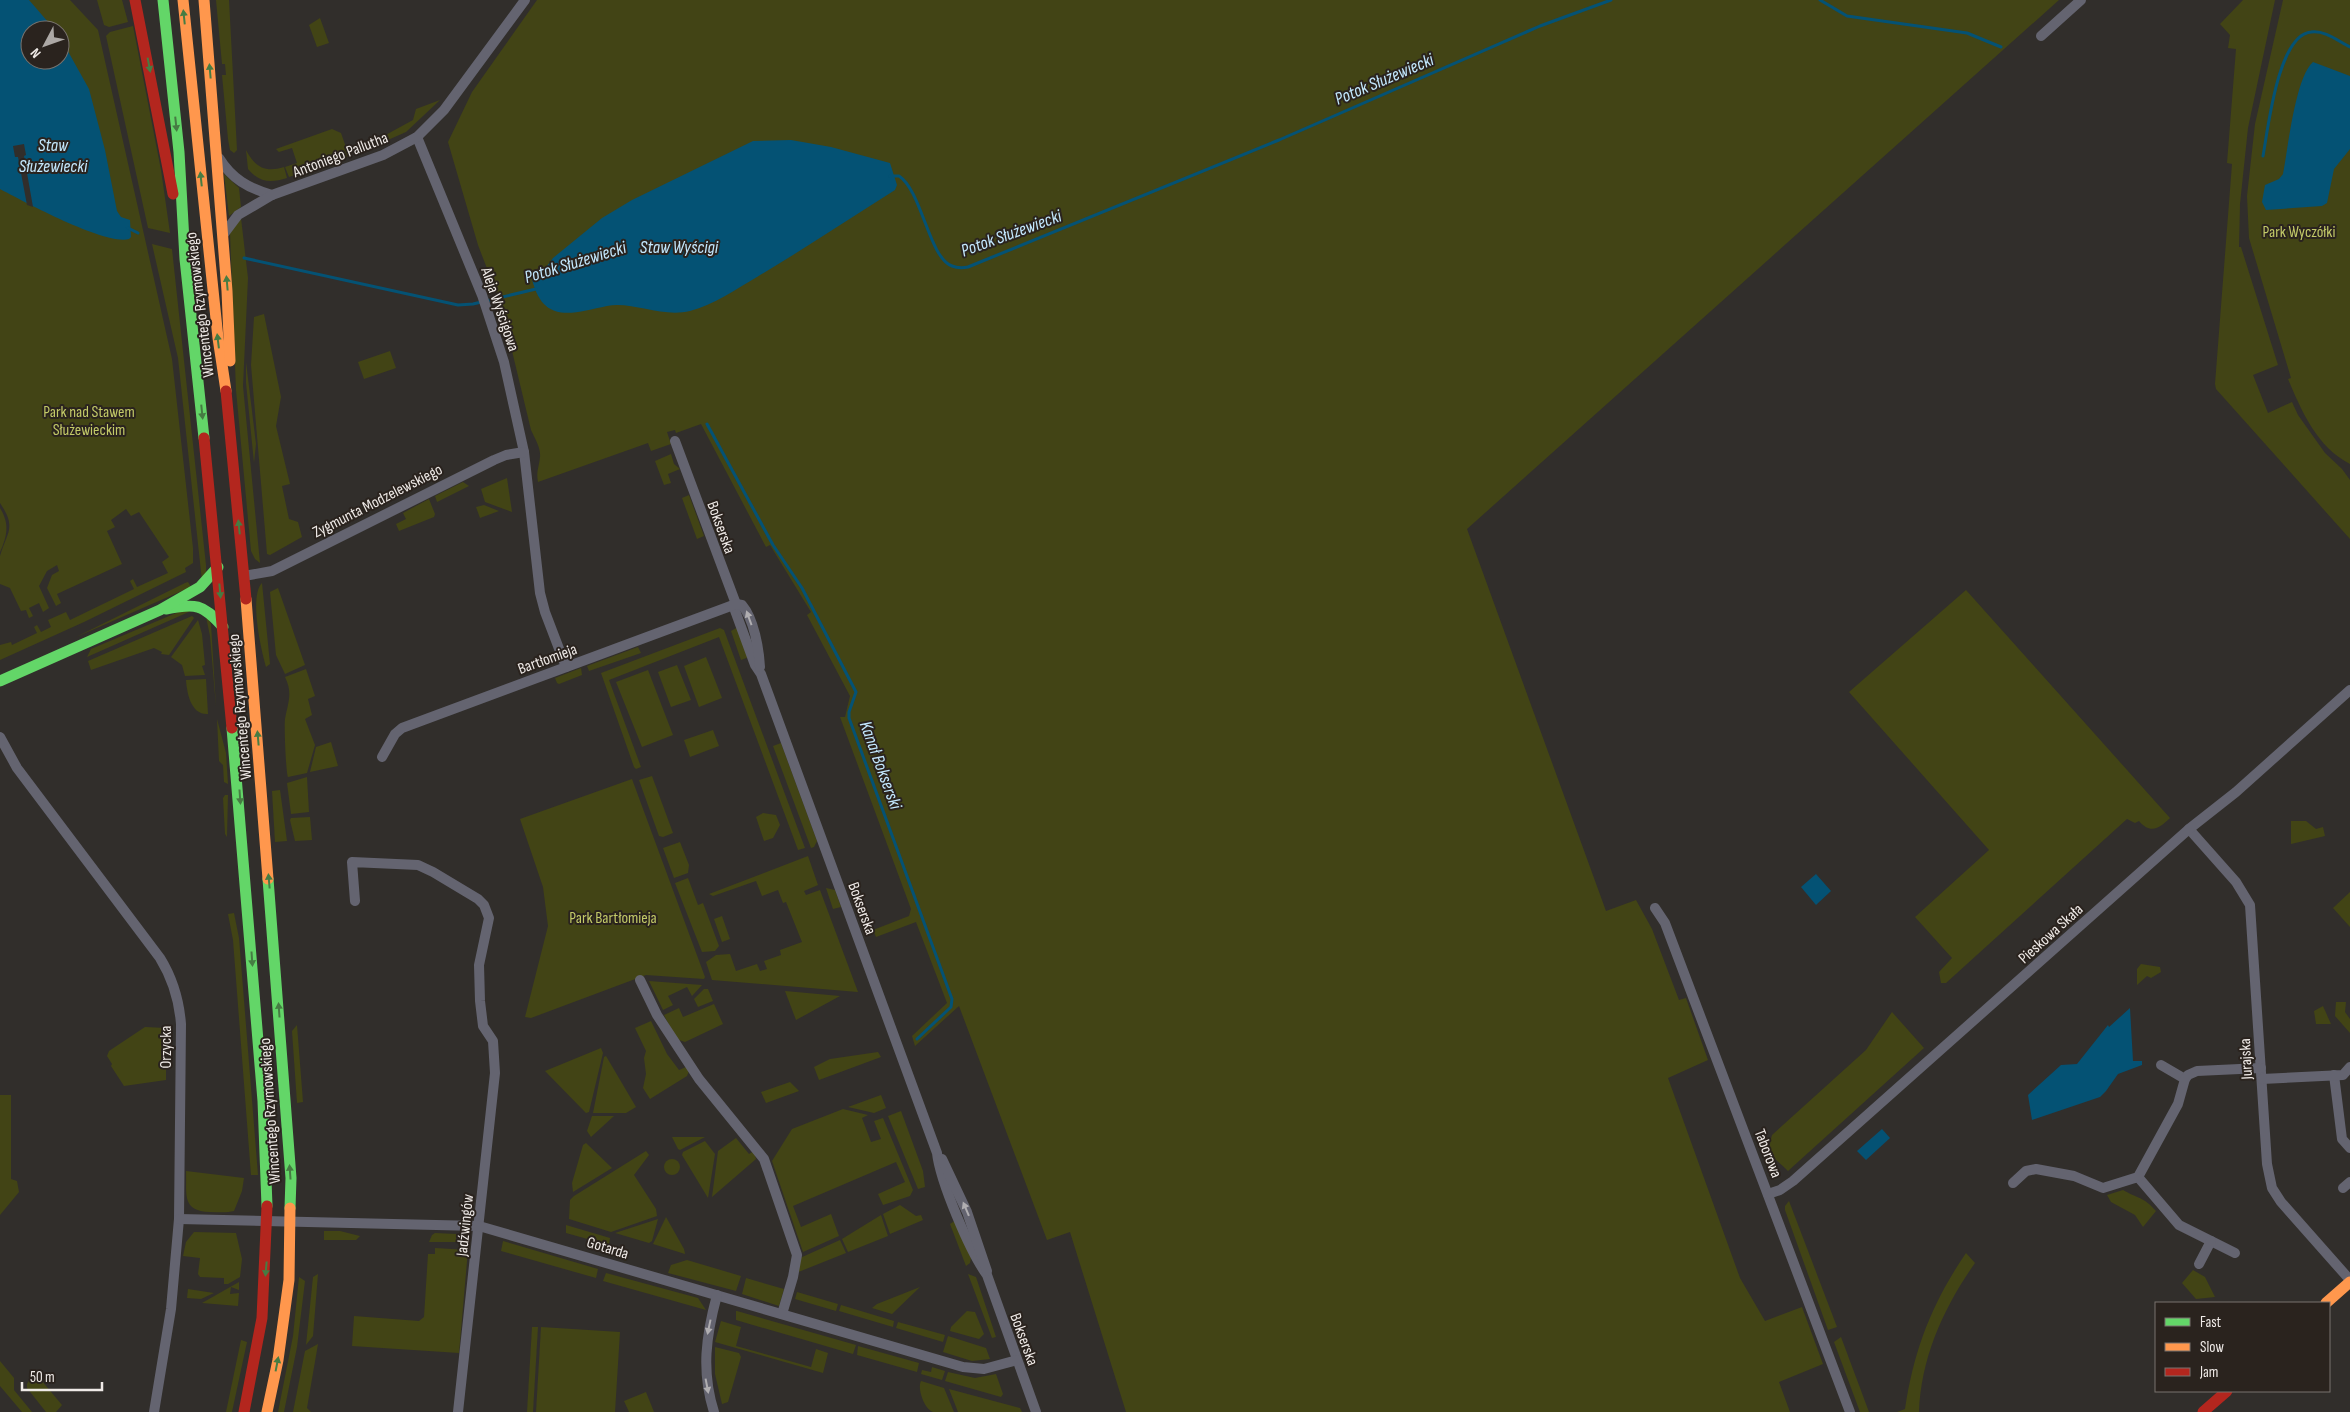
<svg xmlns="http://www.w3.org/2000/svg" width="2350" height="1412" viewBox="0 0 2350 1412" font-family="'Sofia Sans Condensed',sans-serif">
  <rect width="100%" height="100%" fill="#312e2b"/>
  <g fill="#424415" fill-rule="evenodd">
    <path d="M0,0H70L98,30L172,359L193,548V563L185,568L186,572L84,622L0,660V645L11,642L12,645L37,633L34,627L37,625L41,632L51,627L48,620L66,612L70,620L134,589L130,581L133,579L137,587L168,573L162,562L169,557L139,512L131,516L126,509L111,520L115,527L107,531L122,564L57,594L61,603L56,606L47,588L52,575L59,571L57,565L47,571L39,586L49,608L43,612L39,603L29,608L33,616L29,618L26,610L21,611L10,588L0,584C0,575 0,564 0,556C7,532 17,528 0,503ZM30,30H60V60H30Z"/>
    <polygon points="97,0 122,0 128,22 109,27 104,25"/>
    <polygon points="216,0 229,0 237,150 234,153 230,150 228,139 222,75 226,75 225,64 222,64"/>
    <path d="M537,0H2059L1467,529L1606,911L1636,900L1652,929L1679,1000L1686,998L1708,1060L1668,1078L1740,1278L1765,1321L1802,1307L1823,1364L1779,1382L1790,1412H1126L1070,1232L1047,1240L959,1006L915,1046L912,1036L947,1003L916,922L876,937L873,930L909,916L911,909L840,717H845L850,696L807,615L811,612L770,545L766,547L701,424L676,433L675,430L667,432L671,444L651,451L648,443L538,482C536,472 539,467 540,457C541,448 535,439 531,430L501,305L478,245L448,142L472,92Z"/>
    <polygon points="2243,0 2275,0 2248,128 2240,204 2239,247 2241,247 2278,365 2253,375 2268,413 2292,402 2298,415 2325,453 2342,469 2350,480 2350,539 2216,389 2215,384 2232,164 2227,163 2236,49 2228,48 2230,35 2220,24"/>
    <path d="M2283,0H2350V464C2317,447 2302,412 2288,379L2291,378L2249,238L2247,196L2255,124Z"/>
    <polygon points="320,18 329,43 317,47 309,25"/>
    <polygon points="133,26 161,170 170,233 148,228 106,36 110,32"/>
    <polygon points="440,100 406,132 372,147 371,143 413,120 416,109"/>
    <polygon points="332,129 341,133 349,156 289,177 285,167 297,163 292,148 279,152 276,149"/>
    <path d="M246,150C255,167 265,173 284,167L287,178C271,183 260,183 248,169Z"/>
    <polygon points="224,174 239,188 241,207 229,216"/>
    <polygon points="241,218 248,278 243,386 260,563 255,559 251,551 236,390 230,233"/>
    <polygon points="152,244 172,249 206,565 206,573 202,581 178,358"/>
    <polygon points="264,314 281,397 276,426 290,484 282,486 289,519 298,522 302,537 270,555 267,554 251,365 254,317"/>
    <polygon points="390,351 396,368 364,379 358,362"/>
    <polygon points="246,362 256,444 254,463 246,383"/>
    <polygon points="671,454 674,464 680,469 668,474 671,483 664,485 655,461"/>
    <polygon points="507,478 512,512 485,502 481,489"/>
    <polygon points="463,482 469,486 437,502 435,496"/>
    <polygon points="689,495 704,536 697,539 682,498"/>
    <polygon points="429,499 435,514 434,517 399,531 396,524 406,519 403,513"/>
    <polygon points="484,505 499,511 480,518 476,507"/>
    <path d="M0,508C10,524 7,536 0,552Z"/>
    <polygon points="188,582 191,587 76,637 185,583"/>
    <path d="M262,583L270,664L266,667C261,650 249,596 262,583Z"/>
    <polygon points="278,588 305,665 285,674 276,655 270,592"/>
    <path d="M1966,590L2170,818C2159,829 2150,834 2139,821L2135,823L2127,819L1946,983H1941L1939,972L1952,958L1915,917L1989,850L1849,692Z"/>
    <polygon points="188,608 191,611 87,657 91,649"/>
    <polygon points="205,612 211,624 216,707 210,636"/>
    <polygon points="192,616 194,618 169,655 161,654 162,652 154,648 91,670 88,661"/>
    <polygon points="198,620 202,634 205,665 202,666 205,675 185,676 182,665 171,657"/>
    <polygon points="738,627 749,657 741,660 731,631"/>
    <polygon points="720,628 724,630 805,848 798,850 719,637 609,680 641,767 636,769 634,767 601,673"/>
    <polygon points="638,647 641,653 589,671 587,666"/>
    <polygon points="706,657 722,698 699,707 684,666"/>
    <polygon points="677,665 691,700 671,707 658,672"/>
    <polygon points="581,668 582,675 559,684 557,683 555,678"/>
    <path d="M306,669L315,696L308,699L312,715L305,719L315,745L307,773L288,777C286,774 284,726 285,719C288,703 293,693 285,677Z"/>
    <polygon points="648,670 673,735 642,747 616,682"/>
    <path d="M206,679L208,714C191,715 187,694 186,680Z"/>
    <polygon points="217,719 226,753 228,784 224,782 223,765 219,761"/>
    <polygon points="713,730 719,746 690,757 684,740"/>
    <polygon points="331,742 338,766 310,772 316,747"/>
    <polygon points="781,743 817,841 814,847 811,848 773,746"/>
    <polygon points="652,776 673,833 663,837 659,836 639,780"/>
    <polygon points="307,777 309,812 291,814 287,783"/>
    <polygon points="632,779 705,977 704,979 646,975 531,1018 525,1017 548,926 543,887 520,819"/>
    <polygon points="280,790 287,841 275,842 272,791"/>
    <polygon points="225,795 228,795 227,837 225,834 223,798"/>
    <polygon points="763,813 776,815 780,825 773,838 764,841 756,817"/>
    <polygon points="310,817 312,840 295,841 290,820 291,818"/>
    <polygon points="2291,821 2306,821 2316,829 2323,827 2325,836 2291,844"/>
    <polygon points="680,842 689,865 688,873 674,878 663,848"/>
    <polygon points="808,856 818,885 804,891 806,895 820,890 858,992 712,980 706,962 716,955 730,954 736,971 757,964 760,971 767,969 764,961 781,955 780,950 802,942 786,902 783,903 778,890 762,896 756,881 713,896 709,894"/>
    <polygon points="688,878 698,905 703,903 719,946 715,951 702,952 675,883"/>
    <polygon points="826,888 835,890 841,907 833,909"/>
    <polygon points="2350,892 2350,927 2333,908"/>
    <polygon points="234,913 239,938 258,1175 251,1175 233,940 228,914"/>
    <polygon points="722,916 730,939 722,942 714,919"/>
    <polygon points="2141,964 2160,967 2161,972 2151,978 2147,976 2137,985 2137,969"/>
    <polygon points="649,981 702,985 692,996 687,987 668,996 673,1005 663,1010"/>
    <polygon points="704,989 708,989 713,1001 698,1007 694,999"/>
    <polygon points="785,991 840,996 796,1020"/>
    <polygon points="2336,1002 2346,1002 2345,1012 2350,1019 2350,1033 2335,1016"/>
    <polygon points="714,1004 723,1024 685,1042 676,1039 664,1015 679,1008 683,1017"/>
    <polygon points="2323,1006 2331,1024 2316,1024 2314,1011"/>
    <path d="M1892,1012L1924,1048L1788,1171C1773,1156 1766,1156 1772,1135L1866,1050Z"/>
    <polygon points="651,1021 667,1054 679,1070 686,1067 689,1071 687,1076 650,1099 643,1088 646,1074 644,1058 646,1051 635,1028"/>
    <polygon points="297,1025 303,1102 297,1103 292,1031"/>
    <polygon points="145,1027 166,1028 166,1080 124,1086 111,1066 112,1064 107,1056 109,1051"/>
    <polygon points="601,1048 603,1053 589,1112 586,1113 545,1071"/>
    <polygon points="878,1052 881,1057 819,1080 814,1067 830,1059"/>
    <polygon points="606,1056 636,1107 626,1113 593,1113 604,1057"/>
    <polygon points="790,1082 799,1091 766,1103 761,1092"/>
    <polygon points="0,1095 11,1095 11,1179 17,1181 19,1192 0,1215"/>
    <polygon points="881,1095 886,1108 874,1113 848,1107"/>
    <polygon points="843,1109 868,1115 862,1118 871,1142 881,1139 874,1121 883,1118 913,1190 910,1196 883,1205 878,1194 905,1182 896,1162 793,1206 801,1227 831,1214 839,1236 803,1252 772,1161 792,1129"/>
    <polygon points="901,1111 923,1171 925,1187 918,1189 888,1116"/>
    <polygon points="592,1116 614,1116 591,1137 587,1131"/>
    <polygon points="672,1137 705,1137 680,1150 678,1149"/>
    <polygon points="736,1138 749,1154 754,1151 756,1159 712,1197 718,1151"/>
    <polygon points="705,1141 715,1154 708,1198 682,1155 683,1152"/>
    <polygon points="586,1143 612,1168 573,1192 572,1183 583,1145"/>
    <polygon points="646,1151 649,1155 634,1175 656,1209 657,1216 611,1232 569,1219 570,1200 574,1196"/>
    <circle cx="672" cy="1167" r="8"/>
    <path d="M186,1171L244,1178L242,1191L234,1211C227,1213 218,1212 210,1212C181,1211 187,1194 186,1171Z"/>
    <path d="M2123,1190C2138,1199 2143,1196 2156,1211L2143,1227L2135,1215L2111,1202L2107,1195Z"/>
    <polygon points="1789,1201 1837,1327 1828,1330 1785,1210 1785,1206"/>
    <polygon points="900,1205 916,1216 921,1215 923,1220 890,1234 883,1214"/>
    <polygon points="881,1215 888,1236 848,1252 842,1239"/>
    <polygon points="666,1217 684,1249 685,1254 653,1244"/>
    <polygon points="658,1219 652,1241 649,1243 615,1233"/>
    <polygon points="956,1220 971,1258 970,1263 966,1266 950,1224"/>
    <polygon points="566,1225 610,1238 609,1245 566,1233"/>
    <polygon points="324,1231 340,1231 360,1236 356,1240 324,1240"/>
    <polygon points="194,1232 236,1233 242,1259 240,1277 228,1284 224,1284 224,1278 200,1277 198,1274 200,1258 183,1256 186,1242"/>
    <polygon points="435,1233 456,1234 456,1242 429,1242 432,1235"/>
    <polygon points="840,1240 846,1253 796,1273 800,1258"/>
    <polygon points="503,1241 598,1269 596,1278 501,1251"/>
    <polygon points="599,1246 625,1252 626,1261 598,1249"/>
    <polygon points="435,1248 468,1250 459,1353 352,1346 354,1316 419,1321 424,1317 428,1254 435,1254"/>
    <path d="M1966,1253L1975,1263C1944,1307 1921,1357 1919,1412H1897L1905,1409C1914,1349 1932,1303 1966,1253Z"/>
    <polygon points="687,1260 741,1276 736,1291 668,1273 671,1265"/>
    <polygon points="2193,1270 2205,1277 2215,1297 2196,1299 2182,1283"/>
    <polygon points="606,1273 698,1298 706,1310 603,1281"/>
    <polygon points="318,1274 313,1336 306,1345 313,1277"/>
    <polygon points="968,1274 976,1277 996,1337 992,1338"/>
    <polygon points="299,1277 305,1281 297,1347 284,1412 278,1412 293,1336"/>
    <polygon points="746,1278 784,1289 779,1306 742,1294"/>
    <polygon points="239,1282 239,1290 231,1287 230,1294 239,1293 238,1306 202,1303"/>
    <polygon points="920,1287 892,1314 872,1308 877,1304"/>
    <polygon points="188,1289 214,1293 201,1299 187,1298"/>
    <polygon points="797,1292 838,1304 836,1311 795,1299"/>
    <polygon points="841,1305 894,1321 893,1327 839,1311"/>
    <polygon points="736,1311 737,1311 856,1345 853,1354 736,1320"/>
    <polygon points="967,1311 975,1312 984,1334 979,1339 950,1331 951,1327"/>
    <polygon points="721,1321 741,1327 736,1346 811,1367 816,1349 828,1353 823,1373 715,1342"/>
    <polygon points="898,1322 945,1335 943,1342 896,1328"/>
    <polygon points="532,1327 538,1327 533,1412 527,1412"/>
    <polygon points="541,1327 620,1332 615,1412 536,1412"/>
    <polygon points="948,1336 986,1348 990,1359 972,1361 943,1352"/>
    <polygon points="1841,1337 1869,1412 1860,1412 1834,1342"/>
    <polygon points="241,1340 247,1342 232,1412 226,1412"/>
    <polygon points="318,1344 307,1408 311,1412 293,1412 305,1351"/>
    <polygon points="858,1346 919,1363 917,1372 857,1355"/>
    <polygon points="715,1347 739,1353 741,1357 728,1402 722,1404 715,1374"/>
    <polygon points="0,1361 14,1378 14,1390 32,1412 22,1412 0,1386"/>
    <polygon points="932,1367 945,1371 942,1380 921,1374 922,1370 931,1372"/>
    <polygon points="948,1372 975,1378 996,1374 1003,1394 1001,1397 945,1381"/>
    <polygon points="36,1374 62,1405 56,1412 46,1412 27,1388 27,1384 32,1375"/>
    <path d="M921,1381L944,1388L954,1412C948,1412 939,1412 933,1412C924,1409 917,1388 921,1381Z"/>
    <polygon points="949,1389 1020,1408 1022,1412 958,1412"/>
    <polygon points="646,1392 654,1412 629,1412 624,1401"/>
  </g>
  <g fill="#045274">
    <path d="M0,0H29L55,30H30V60H60V37L89,89L105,150L117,211L121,217L130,220L131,237L129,239C106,246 23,201 0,189Z"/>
    <path d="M2313,62L2350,76V149L2334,169L2327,203L2322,206L2266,210L2262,202L2265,185L2279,179L2283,174C2288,149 2295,78 2313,62Z"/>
    <path d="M791,140L831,147L890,163L897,185L895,190C849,219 804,249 757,277C736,289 714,305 690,311C662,318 632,301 607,306C573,313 543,325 532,279L544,270L553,258L602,218L632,200L753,141Z"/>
    <polygon points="1816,874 1831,891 1816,905 1801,887"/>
    <polygon points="2130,1008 2133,1061 2142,1061 2142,1065 2118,1074 2106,1091 2100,1097 2032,1120 2028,1095 2061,1065 2077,1064 2108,1025 2109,1027"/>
    <polygon points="1882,1129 1890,1138 1866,1160 1857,1151"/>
  </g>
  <polygon fill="#312e2b" points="24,144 26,155 24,156 33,207 27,205 18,157 15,157 13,146"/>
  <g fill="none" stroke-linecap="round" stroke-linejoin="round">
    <g stroke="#045274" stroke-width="3">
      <polyline points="1820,0 1847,16 1967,33 2001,47"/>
      <path d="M2263,156C2268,129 2278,35 2311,32C2325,30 2338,41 2350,47"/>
      <path d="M890,176H899C922,191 929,258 952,266C957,268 963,268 968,267L1279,140L1540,26L1611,0"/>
      <polyline points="128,228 138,233"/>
      <polyline points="244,258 458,305 473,304 536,289"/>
      <polyline points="707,424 773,545 802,588 856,692 849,712 849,718 952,999 951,1007 917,1039"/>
    </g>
    <g stroke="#646470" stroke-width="10">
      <polyline points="2041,36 2081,0"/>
      <polyline points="417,137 482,295 504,362 524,452 540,593 545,612 566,667"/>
      <path d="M219,158C232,179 248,188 272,195"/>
      <polyline points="223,235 238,215 272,195 383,155 417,137 444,110 525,0"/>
      <polyline points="675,441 736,604"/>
      <polyline points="244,576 272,571 494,460 506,455 524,452"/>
      <path d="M733,605L755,665L761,674L937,1153C940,1181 970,1252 987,1275L1036,1412"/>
      <path d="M0,737L17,768L160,958C173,979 179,999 181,1024L179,1219L171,1309L154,1412"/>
      <path d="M382,757L395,734L402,728L736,604L742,605C754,619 759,649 760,667"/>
      <polyline points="2189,829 2236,882 2250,905 2267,1164 2272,1188 2281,1202 2350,1280"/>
      <polyline points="355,901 352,862 418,865 433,872 478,899 484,905 489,918 479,965 480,1001 483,1026 493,1041 495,1073 458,1412"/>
      <polyline points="1655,908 1665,923 1850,1412"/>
      <polyline points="640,980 657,1015 699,1079 764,1159 797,1255 793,1277 782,1314"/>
      <polyline points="2161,1065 2185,1079"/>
      <polyline points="2334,1075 2342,1139 2350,1148"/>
      <polyline points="2262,1079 2343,1075 2350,1067"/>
      <polyline points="942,1159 967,1212 987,1271"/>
      <polyline points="2138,1177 2179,1225 2235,1253"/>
      <polyline points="2013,1183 2026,1171 2036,1169 2074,1176 2103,1188 2138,1177 2178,1104 2185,1079 2188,1075 2197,1071 2261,1068"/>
      <polyline points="2343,1188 2350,1182"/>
      <polyline points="1768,1194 1780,1190 1793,1181 2189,829 2236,792 2350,690"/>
      <polyline points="179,1219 479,1226 963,1367 984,1369 1017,1360"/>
      <polyline points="2199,1264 2211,1241"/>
      <path d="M714,1412C701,1371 706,1336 717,1295"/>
    </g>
    <g stroke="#63d668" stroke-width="11">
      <polyline points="163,0 179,152 185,259 204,438"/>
      <path d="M166,609C196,604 202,603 223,627"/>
      <polyline points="0,681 160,610 200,587 218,567"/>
      <polyline points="232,728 263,1101 267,1206"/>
      <polyline points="268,879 291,1178 290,1208"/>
    </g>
    <g stroke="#ff974d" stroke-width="11">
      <polyline points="183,0 218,338 226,391"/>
      <polyline points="204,0 227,291 230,361"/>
      <polyline points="246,599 268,879"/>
      <polyline points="2326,1303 2350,1282"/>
      <polyline points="267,1412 278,1360 289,1280 290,1208"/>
    </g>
    <g stroke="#b3261e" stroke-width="11">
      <polyline points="135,0 173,194"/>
      <polyline points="226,391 246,599"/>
      <polyline points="204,438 232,728"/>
      <polyline points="244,1412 262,1318 267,1206"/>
      <polyline points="2203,1412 2227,1391"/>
    </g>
  </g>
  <defs><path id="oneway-solid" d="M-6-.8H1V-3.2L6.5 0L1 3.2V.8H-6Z" transform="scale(1.25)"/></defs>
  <g fill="#467c43">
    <use href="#oneway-solid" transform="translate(184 17) rotate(-96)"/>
    <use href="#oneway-solid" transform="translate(149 65) rotate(79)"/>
    <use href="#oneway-solid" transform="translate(210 71) rotate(-95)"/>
    <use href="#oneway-solid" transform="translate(176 124) rotate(84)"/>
    <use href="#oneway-solid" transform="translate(201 179) rotate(-96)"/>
    <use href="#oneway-solid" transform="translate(227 283) rotate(-95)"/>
    <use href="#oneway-solid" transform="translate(218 341) rotate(-97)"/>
    <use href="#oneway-solid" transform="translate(202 412) rotate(84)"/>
    <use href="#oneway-solid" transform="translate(239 527) rotate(-96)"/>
    <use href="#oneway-solid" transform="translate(220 591) rotate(85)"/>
    <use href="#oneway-solid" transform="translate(258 738) rotate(-95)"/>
    <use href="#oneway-solid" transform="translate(240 797) rotate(86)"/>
    <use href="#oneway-solid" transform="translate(269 881) rotate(-95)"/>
    <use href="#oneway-solid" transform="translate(252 959) rotate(86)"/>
    <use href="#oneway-solid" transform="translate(279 1010) rotate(-94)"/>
    <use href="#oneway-solid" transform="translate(290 1172) rotate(-94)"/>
    <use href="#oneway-solid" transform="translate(266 1269) rotate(95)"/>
    <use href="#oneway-solid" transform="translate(277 1364) rotate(-79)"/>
  </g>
  <g fill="#b0aeb1">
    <use href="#oneway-solid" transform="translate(749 618) rotate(-110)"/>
    <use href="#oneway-solid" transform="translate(966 1209) rotate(-113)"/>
    <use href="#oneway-solid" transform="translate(709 1327) rotate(102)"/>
    <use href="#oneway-solid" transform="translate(707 1386) rotate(79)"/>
  </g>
  <g text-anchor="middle" stroke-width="4" stroke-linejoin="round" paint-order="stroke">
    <g font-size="16" fill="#efeae7" stroke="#2a231e">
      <text transform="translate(340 154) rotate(-21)" y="6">Antoniego Pallutha</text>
      <text transform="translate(199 305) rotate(-97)" y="6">Wincentego Rzymowskiego</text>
      <text transform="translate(501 309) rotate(71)" y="6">Aleja Wyścigowa</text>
      <text transform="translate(377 500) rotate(-27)" y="6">Zygmunta Modzelewskiego</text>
      <text transform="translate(722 527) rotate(70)" y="6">Bokserska</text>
      <text transform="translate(547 658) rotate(-20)" y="6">Bartłomieja</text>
      <text transform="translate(239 707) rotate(-95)" y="6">Wincentego Rzymowskiego</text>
      <text transform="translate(863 908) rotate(70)" y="6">Bokserska</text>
      <text transform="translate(2050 933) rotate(-42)" y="6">Pieskowa Skała</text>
      <text transform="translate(165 1047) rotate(-90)" y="6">Orzycka</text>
      <text transform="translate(2245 1059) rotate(-93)" y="6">Jurajska</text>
      <text transform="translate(269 1111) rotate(-94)" y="6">Wincentego Rzymowskiego</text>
      <text transform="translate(1769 1153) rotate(69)" y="6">Taborowa</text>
      <text transform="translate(464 1225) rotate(-84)" y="6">Jadźwingów</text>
      <text transform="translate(608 1247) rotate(17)" y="6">Gotarda</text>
      <text transform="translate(1025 1339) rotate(70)" y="6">Bokserska</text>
    </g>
    <g font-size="16" fill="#c3ca68" stroke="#2a231e">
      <text x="2299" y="237">Park Wyczółki</text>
      <text x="89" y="417">Park nad Stawem<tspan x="89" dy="18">Służewieckim</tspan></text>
      <text x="613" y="923">Park Bartłomieja</text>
    </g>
    <g font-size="18" font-style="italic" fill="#c3e8fe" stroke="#2a231e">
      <text transform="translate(1384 79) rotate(-23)" y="6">Potok Służewiecki</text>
      <text x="53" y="151">Staw<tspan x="53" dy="21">Służewiecki</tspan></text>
      <text transform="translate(1011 233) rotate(-20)" y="6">Potok Służewiecki</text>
      <text x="679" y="253">Staw Wyścigi</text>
      <text transform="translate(575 262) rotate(-17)" y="6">Potok Służewiecki</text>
      <text transform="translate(881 765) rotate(70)" y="6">Kanał Bokserski</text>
    </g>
  </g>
  <rect x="2155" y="1302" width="175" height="90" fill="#2a231e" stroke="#79736e"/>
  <rect x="2165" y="1318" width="25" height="8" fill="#63d668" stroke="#79736e"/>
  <text x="2200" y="1327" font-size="15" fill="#efeae7">Fast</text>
  <rect x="2165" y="1343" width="25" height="8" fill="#ff974d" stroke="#79736e"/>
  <text x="2200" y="1352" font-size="15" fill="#efeae7">Slow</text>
  <rect x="2165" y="1368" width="25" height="8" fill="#b3261e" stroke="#79736e"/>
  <text x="2200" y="1377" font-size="15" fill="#efeae7">Jam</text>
  <g transform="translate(45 45) rotate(229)"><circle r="24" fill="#2a231e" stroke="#79736e"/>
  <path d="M0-4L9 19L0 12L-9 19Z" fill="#aca8a5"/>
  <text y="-8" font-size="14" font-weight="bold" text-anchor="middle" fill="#efeae7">N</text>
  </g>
  <path d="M22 1382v8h80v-8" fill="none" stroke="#efeae7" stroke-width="2.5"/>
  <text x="30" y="1382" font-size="15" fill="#efeae7" stroke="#2a231e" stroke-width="4" paint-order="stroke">50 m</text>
</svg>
